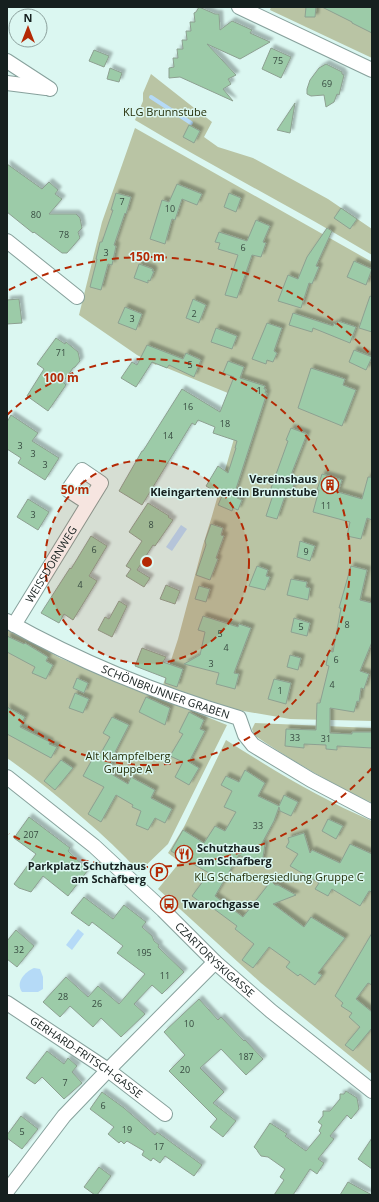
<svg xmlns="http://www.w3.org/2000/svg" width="379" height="1202" viewBox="0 0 379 1202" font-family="'Open Sans',sans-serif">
  <defs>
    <filter id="shadow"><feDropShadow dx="3.5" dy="-3.5" stdDeviation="1" flood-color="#0004"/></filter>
  </defs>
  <rect width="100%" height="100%" fill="#dbf7f1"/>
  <g fill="#b9c4a4">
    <polygon points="271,7 372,7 372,58 270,10"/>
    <path d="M151,74L212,122L204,137L218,147L253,158L328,199L372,229V255C294,208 213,167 135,120L143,101V93Z"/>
    <polygon points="135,128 372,262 372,721 290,719 203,704 162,688 178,639 203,545 212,516 245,400 157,364 156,365 137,355 79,315 102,222"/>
    <path d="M7,628L60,658L227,725L168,844L139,872C122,853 104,836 84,819C59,797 34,777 7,758Z"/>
    <path d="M255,723L372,728V803C331,784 291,760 254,735L252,729Z"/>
    <path d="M226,740C273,770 321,799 372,821V1074L261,983L158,889L180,862L168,853L184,827Z"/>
  </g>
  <g fill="#b5daf7">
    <polygon points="181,525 187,529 172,551 166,547"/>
    <polygon points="78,929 84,934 72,950 66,945"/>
    <path d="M34,968L40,969L43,977V989L38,992H22C15,982 25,972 34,968Z"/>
  </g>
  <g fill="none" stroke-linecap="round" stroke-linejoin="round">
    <polyline stroke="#b5daf7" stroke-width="4" points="151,97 191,123"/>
  </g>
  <g fill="#9ccba8" stroke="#8da091" filter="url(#shadow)">
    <polygon points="199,7 215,14 219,14 220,30 232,21 252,30 250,33 270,42 240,59 207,44 236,75 228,79 231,84 223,89 233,101 180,77 169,78 169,68 174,67 173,58 178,58 177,49 183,49 182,40 187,40 186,31 191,31 190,22 195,22 194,13 196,12"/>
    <polygon points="306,7 316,7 315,17 305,17"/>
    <polygon points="322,7 372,7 372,33 352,23 352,22"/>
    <polygon points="271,48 291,57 281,78 262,69"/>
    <polygon points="94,50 109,56 104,67 89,61"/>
    <polygon points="326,64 342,72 342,74 344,75 339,95 337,94 334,102 326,107 324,95 311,96 307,94 307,89 310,80 319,68"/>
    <polygon points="110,68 122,73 119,82 107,79"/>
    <polygon points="295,103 290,133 277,130"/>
    <polygon points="189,125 200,131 194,143 183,137"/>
    <polygon points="7,164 42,189 49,182 58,190 55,194 62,199 49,214 76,214 80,218 82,228 78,232 80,238 67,253 62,253 34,232 33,233 7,212"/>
    <polygon points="177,184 202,194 197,205 182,199 175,220 172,219 165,244 150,239 162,200 169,202"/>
    <polygon points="116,193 131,197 126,214 125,213 114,245 116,246 112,265 108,264 101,290 90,287 97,259 96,259 100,242 102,242 113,210 111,210"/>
    <polygon points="229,193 241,198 236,212 224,207"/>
    <polygon points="341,208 357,219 350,229 334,218"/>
    <polygon points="256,220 270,226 263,242 266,243 261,257 252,255 237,298 225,295 238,255 218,249 220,243 215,242 219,232 247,241"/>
    <polygon points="327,228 332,231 316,266 319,267 312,284 309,283 301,308 278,301 288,275 298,279 307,257"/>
    <polygon points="354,261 372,269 366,285 347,277"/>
    <polygon points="139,264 153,269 152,271 154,271 150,281 148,280 148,283 134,278"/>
    <polygon points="370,296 372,297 372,332 359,328"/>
    <polygon points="19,299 22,323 7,324 7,300"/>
    <polygon points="193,299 206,305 199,323 186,318"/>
    <polygon points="125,307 142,314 136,330 118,323"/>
    <polygon points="293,313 333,326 334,323 336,325 338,321 356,327 350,343 313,328 312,332 289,325"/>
    <polygon points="267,323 282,328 274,351 277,353 273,362 267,360 266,364 252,359"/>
    <polygon points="216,328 237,336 232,349 211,342"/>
    <polygon points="56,338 65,344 66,342 78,352 80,361 75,367 73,368 63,382 66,385 48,411 27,396 44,369 37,364"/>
    <polygon points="147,345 183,359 186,353 201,360 194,377 169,365 167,368 152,362 136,387 121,378 132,362 137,365"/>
    <polygon points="354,350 372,357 366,370 349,362"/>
    <polygon points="228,361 244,367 240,378 265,386 264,389 266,389 265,393 267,393 234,495 237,496 237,498 242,500 238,510 233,508 232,511 218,505 222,496 206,486 218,466 228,473 236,448 235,448 237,441 213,433 215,427 198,420 195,425 192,423 142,505 119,491 142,451 143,451 182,389 220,412 234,377 223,373"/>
    <polygon points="311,368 345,379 343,385 356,390 342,426 298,408"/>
    <polygon points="11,415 38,433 32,441 59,458 45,480 18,463 21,458 7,449 7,422"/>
    <polygon points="291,428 307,434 289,480 295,482 291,492 287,490 277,519 266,516 274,492 270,491 288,441 286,440"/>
    <polygon points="322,474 342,480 338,492 362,499 368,477 372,477 372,520 367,518 361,539 347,536 350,522 313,512 319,490 317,490"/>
    <polygon points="28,499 49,512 38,530 17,517"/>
    <polygon points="148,503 169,516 168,517 173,520 155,546 153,545 137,570 150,578 144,587 126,576 131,569 126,566 142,541 129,532"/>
    <polygon points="211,524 223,528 221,535 224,536 216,558 218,559 210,580 196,575 206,545 205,541"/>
    <polygon points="91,536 107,546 89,576 97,581 73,620 64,614 59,623 41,613 70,568 71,569"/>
    <polygon points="300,541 315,546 310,561 297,557"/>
    <polygon points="257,566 268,570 266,576 270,577 265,590 249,586"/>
    <polygon points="351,566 367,570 360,600 372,603 372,642 360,671 369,674 364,689 361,688 359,702 357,701 354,712 330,708 330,733 352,734 352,732 372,732 372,748 337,746 337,750 326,749 326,745 304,744 304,748 285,746 286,729 316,730 317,703 320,703 329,666 326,665 329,651 333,652 341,608 339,608"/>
    <polygon points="291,579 307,582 306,587 310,588 308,600 287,595"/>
    <polygon points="166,585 180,591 175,604 160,599"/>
    <polygon points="199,586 210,589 206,602 195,599"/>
    <polygon points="119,601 127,606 112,637 98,630 105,617 109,619"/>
    <polygon points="203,616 238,627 239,624 251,628 234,673 239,674 235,689 216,684 219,673 184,664 200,655 205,632 198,630"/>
    <polygon points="294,618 310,623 307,636 291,632"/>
    <polygon points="7,636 24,644 25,643 48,657 46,661 53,665 46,679 32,673 35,667 7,652"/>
    <polygon points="142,648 166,657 163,662 183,669 177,687 165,683 166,678 135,666"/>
    <polygon points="290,655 301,658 298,670 287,667"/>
    <polygon points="77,678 88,683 84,693 73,688"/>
    <polygon points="274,679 291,683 286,704 268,699"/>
    <polygon points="75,693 89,699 83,713 69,708"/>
    <polygon points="146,697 170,708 165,725 139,712"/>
    <polygon points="7,707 25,717 20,727 50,742 49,744 57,747 51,758 7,734"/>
    <polygon points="189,712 204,720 200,729 205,731 189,762 199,768 189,785 175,777 183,762 170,756 183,734 179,732"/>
    <polygon points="112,717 129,725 113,756 114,757 111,763 113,764 108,772 128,784 131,777 155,790 151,798 172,809 165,823 155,818 148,830 136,825 141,811 132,807 133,805 116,795 101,822 88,814 104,787 83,776 94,756 98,758 110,737 103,733"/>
    <polygon points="61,760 73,768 55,790 44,781"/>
    <polygon points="245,770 265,783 258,796 279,806 284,795 298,802 291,816 280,811 279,807 274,821 261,845 265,844 262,864 255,863 239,855 215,896 243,917 271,881 275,885 278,885 296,895 273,904 304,927 311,917 345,938 318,973 322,975 315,985 300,974 298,976 286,967 290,962 269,947 253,968 242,960 254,944 235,929 237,926 206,903 204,905 192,896 209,873 171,851 183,830 204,843 215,826 225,831 236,812 224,807 232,791 221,785 226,776 239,782"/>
    <polygon points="29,817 70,848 68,851 88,870 68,896 43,876 31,892 19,888 14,884 36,854 14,838"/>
    <polygon points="328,819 343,826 336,839 322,831"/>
    <polygon points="304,833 310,853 312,850 340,863 350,844 372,854 372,892 369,891 360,906 332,889 328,896 315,889 319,883 290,866 298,854 286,847 289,842 288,838"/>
    <polygon points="84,897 113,919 124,905 146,922 142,927 152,936 154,941 159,945 158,947 184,972 162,994 152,985 134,1004 145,1014 121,1037 101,1018 93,1027 70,1006 60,1017 43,1002 66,977 88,997 98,986 119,1004 145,974 117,953 123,946 92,922 89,926 71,913"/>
    <polygon points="16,930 34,946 17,967 7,959 7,941"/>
    <polygon points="372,933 372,985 368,983 356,999 372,1012 372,1028 353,1051 345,1045 360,1027 349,1017 352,1013 341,1006 343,1003 335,996"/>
    <polygon points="199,999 218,1020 221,1017 244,1041 245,1040 263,1059 246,1075 221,1049 200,1068 224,1092 213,1103 236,1121 223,1137 210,1127 217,1119 169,1071 185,1055 164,1032"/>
    <polygon points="47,1051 64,1064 68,1058 77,1066 72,1072 82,1083 64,1099 42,1077 35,1084 26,1078"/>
    <polygon points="346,1091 357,1098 359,1109 351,1119 347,1115 330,1136 334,1139 318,1159 324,1163 317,1174 310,1169 293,1195 274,1195 284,1180 280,1177 285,1169 268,1157 261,1156 258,1152 257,1150 254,1147 270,1123 287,1134 285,1136 306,1151 321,1133 319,1131 322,1125 318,1122 323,1116 323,1111 330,1111 340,1099 340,1094 344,1094"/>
    <polygon points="102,1092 124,1108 155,1135 157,1132 202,1165 194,1176 165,1156 160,1163 153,1158 151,1161 142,1155 144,1151 127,1141 124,1144 121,1141 119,1143 108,1134 114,1127 90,1109"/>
    <polygon points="21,1116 38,1129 22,1149 7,1138 7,1135"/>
    <polygon points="372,1138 372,1169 358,1159"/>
    <polygon points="99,1167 111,1176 97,1195 95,1195 84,1187"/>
    <polygon points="348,1182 372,1195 340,1195"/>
  </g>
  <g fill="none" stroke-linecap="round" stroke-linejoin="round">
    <defs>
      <g id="street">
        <polyline points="239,7 372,70"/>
        <polyline points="7,61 50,89"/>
        <polyline points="7,83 46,88"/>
        <polyline points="7,241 77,297"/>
        <path id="s1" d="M7,621C80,662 159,694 239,718L245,735L253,745L311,780L372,812"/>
        <path id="s2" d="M14,625L101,483L82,470L68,490L88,503"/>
        <path id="s3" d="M7,777L94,846L163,910L215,962L271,1011L372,1091"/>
        <path id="s4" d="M7,1003L108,1070L165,1114"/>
        <polyline points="7,1191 64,1116 108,1070 215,962"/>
      </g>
    </defs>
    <use href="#street" stroke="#87a19c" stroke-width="16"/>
    <use href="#street" stroke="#fff" stroke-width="14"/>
  </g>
  <circle cx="147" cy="562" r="102" fill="#b42904" fill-opacity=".12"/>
  <g fill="none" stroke="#b42904" stroke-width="2" stroke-dasharray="7 5">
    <circle cx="147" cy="562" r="102"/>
    <path d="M7 415A203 203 0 1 1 7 709"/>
    <path d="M372 768A305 305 0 0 1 9 834M9 290A305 305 0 0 1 372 356"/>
  </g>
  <defs>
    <symbol id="building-ring" viewBox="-11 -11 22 22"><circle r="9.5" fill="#dbf7f1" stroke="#b42904" stroke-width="1.5"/><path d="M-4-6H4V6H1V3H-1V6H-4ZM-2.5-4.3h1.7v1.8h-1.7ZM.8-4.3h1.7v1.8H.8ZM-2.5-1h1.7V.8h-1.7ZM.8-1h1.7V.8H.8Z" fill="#b42904"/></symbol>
    <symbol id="restaurant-ring" viewBox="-11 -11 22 22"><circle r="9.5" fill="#dbf7f1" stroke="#b42904" stroke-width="1.5"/><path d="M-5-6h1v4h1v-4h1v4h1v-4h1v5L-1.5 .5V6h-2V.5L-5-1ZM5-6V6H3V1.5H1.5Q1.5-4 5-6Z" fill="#b42904"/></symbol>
    <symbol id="parking-ring" viewBox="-11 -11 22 22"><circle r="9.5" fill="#dbf7f1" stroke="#b42904" stroke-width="1.5"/><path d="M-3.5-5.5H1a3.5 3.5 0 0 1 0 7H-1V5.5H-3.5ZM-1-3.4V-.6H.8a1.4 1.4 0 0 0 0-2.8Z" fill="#b42904"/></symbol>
    <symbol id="bus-ring" viewBox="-11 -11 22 22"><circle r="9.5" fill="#dbf7f1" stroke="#b42904" stroke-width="1.5"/><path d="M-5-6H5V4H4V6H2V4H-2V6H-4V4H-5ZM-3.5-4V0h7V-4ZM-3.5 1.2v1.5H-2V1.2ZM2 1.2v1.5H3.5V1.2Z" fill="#b42904"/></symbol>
  </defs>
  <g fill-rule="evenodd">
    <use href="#building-ring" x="320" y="475" width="20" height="20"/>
    <use href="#restaurant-ring" x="174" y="844" width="20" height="20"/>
    <use href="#parking-ring" x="149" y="862" width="20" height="20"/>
    <use href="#bus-ring" x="159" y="894" width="20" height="20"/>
  </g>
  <g text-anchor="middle" stroke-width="3" stroke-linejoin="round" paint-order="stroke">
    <g font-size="9" fill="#384b41">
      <text x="278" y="64">75</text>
      <text x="327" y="87">69</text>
      <text x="122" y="205">7</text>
      <text x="170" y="212">10</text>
      <text x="36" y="218">80</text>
      <text x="64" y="238">78</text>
      <text x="243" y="251">6</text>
      <text x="106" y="256">3</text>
      <text x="194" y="317">2</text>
      <text x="132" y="322">3</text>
      <text x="61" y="356">71</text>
      <text x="190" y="368">5</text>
      <text x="259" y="394">1</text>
      <text x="188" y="410">16</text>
      <text x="225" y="427">18</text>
      <text x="168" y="439">14</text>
      <text x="20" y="449">3</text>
      <text x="33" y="457">3</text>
      <text x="45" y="468">3</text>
      <text x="326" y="509">11</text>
      <text x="33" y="518">3</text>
      <text x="151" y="528">8</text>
      <text x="94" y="553">6</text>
      <text x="306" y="555">9</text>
      <text x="80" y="588">4</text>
      <text x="347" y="628">8</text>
      <text x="301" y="630">5</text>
      <text x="220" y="637">5</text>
      <text x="226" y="651">4</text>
      <text x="336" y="663">6</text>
      <text x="211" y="667">3</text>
      <text x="332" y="688">4</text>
      <text x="280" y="694">1</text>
      <text x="295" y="741">33</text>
      <text x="326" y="742">31</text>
      <text x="258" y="829">33</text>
      <text x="31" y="838">207</text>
      <text x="19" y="953">32</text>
      <text x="144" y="956">195</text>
      <text x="165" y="979">11</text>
      <text x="63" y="1000">28</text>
      <text x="97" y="1007">26</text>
      <text x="189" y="1027">10</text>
      <text x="246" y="1060">187</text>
      <text x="185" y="1073">20</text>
      <text x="65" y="1086">7</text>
      <text x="103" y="1109">6</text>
      <text x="127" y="1133">19</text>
      <text x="22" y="1135">5</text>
      <text x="159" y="1150">17</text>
    </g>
    <g font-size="11" fill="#252f08" stroke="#dbf7f1">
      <text x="165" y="116">KLG Brunnstube</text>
      <text x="128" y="760">Alt Klampfelberg<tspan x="128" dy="13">Gruppe A</tspan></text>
      <text x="279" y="881">KLG Schafbergsiedlung Gruppe C</text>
    </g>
    <g font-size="11" font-weight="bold" fill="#16201f" stroke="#dbf7f1" text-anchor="end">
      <text x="317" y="483">Vereinshaus<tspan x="317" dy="13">Kleingartenverein Brunnstube</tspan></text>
      <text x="197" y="852" text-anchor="start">Schutzhaus<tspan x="197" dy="13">am Schafberg</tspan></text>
      <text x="146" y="870">Parkplatz Schutzhaus<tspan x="146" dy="13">am Schafberg</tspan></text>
      <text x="182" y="908" text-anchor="start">Twarochgasse</text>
    </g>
    <g font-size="11" fill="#16201f" stroke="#dbf7f1">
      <text dy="4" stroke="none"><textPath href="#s2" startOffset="71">WEISSDORNWEG</textPath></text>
      <text dy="4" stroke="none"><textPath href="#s1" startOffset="174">SCHÖNBRUNNER GRABEN</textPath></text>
      <text dy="4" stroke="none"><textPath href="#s3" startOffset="277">CZARTORYSKIGASSE</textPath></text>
      <text dy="4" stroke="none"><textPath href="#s4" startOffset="96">GERHARD-FRITSCH-GASSE</textPath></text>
    </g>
  </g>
  <circle cx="147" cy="562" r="6" fill="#b42904" stroke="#dbf7f1" stroke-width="2"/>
  <g font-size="12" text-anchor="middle" font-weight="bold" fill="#b42904" stroke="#dbf7f1" stroke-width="3" stroke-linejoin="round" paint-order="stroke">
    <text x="147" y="261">150 m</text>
    <text x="61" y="382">100 m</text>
    <text x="75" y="494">50 m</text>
  </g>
  <rect width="379" height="1202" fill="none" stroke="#16201f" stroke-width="16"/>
  <g transform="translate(28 28)"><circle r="19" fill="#dbf7f1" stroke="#8ca19d"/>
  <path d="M0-3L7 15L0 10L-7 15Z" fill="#b42904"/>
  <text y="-6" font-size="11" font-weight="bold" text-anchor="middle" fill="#16201f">N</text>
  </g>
</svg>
